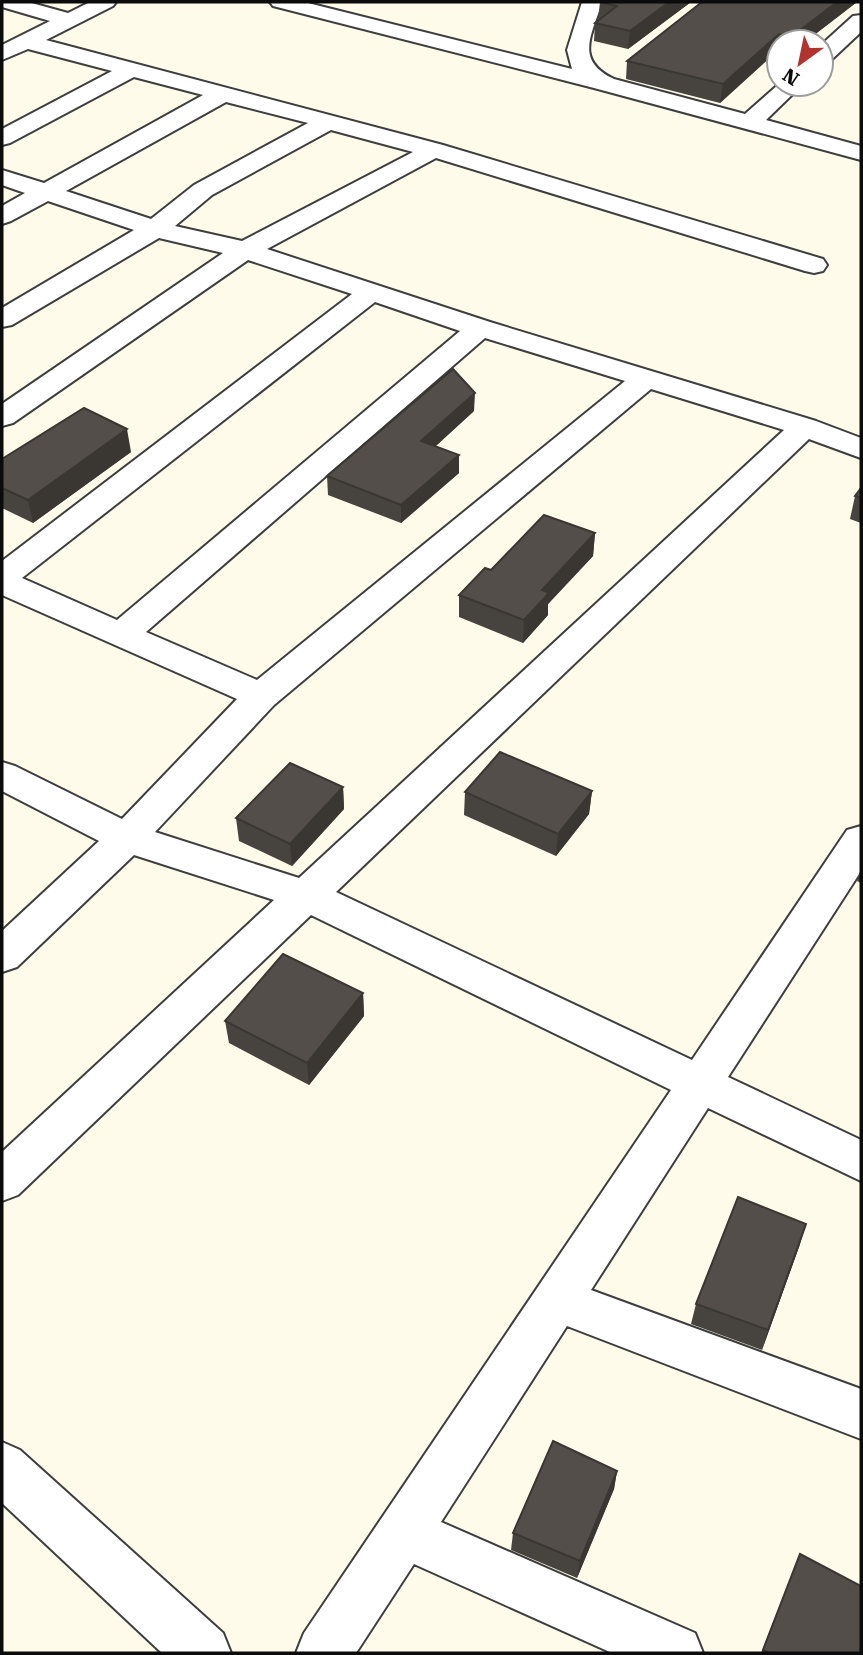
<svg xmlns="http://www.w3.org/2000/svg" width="863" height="1655" viewBox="0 0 863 1655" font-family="'Roboto Serif',serif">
  <rect width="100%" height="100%" fill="#fefbeb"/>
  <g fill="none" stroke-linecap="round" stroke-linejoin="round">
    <defs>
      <g id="minor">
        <path d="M2,2H28L68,13L90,2H116L113,6L46,40L443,145L823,259L827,265L823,271L814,273L805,271L436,158L267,249L490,322L816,421L861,438V458L809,439L336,892L692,1060L847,830L861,826V871L728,1077L861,1140V1181L708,1108L591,1290L861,1389V1439L567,1326L441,1522L695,1633L703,1653H612L414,1564L356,1653H296L304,1633L671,1090L311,915L18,1195L2,1201V1152L274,900L134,855L17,967L2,972V931L99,841L2,791V762L15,766L122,819L237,699L2,595V561L352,294L248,260L13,423L2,426V404L223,253L159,238L12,325L2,327V308L134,230L48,201L11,221L2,224V206L25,193L2,185V170L44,183L203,95L134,77L10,143L2,145V129L112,71L28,49L2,60V45L50,21L2,7ZM226,102L308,123L194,185L151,219L66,191ZM331,130L413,152L242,241L175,226L212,195ZM375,302L460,331L117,620L22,578ZM485,338L625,381L257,680L146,632ZM651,389L784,430L299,878L155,832L274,705Z"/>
        <path d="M270,2H304L572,69L567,50L582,2H602C592,35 574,60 614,79L745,114L779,84H803L766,120L861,146V160L594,88L273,6Z"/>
        <polygon points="861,15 861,32 829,62 821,64 821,45 853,16"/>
        <polygon points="2,1442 20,1450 223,1633 231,1653 162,1653 2,1503"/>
      </g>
    </defs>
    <use href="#minor" stroke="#3e3e3e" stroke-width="4"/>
    <use href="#minor" fill="#fff" fill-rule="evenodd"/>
  </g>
  <g fill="#47433f">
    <polygon points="600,2 691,2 628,49 594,41 595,23 598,20"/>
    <polygon points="702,2 857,2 805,42 779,42 779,53 776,52 720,103 626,79 627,61"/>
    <polygon points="474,411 436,446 459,473 401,523 328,495 327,476"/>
    <polygon points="131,452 33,523 2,508 2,459"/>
    <polygon points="861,488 861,523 850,519 855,496"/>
    <polygon points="595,533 593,556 548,604 548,615 523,643 459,617 459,595 491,570"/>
    <polygon points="343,787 344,809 292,866 239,841 236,818"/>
    <polygon points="592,791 589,814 556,856 464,815 465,792"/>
    <polygon points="861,868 861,883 857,881"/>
    <polygon points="363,993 364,1016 309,1085 229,1043 225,1021"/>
    <polygon points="800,1244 762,1350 691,1324 696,1304"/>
    <polygon points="617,1471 614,1489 577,1578 511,1550 513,1533"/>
    <polygon points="800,1554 860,1653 761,1653"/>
  </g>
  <g fill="#3a3733">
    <polygon points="669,2 691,2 628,49 630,31"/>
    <polygon points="837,2 857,2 805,42 790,42 791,37"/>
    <polygon points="779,34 776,52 720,103 723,84"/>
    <polygon points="475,393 474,411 421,459 421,441"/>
    <polygon points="127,429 131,452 33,523 28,500"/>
    <polygon points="459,455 459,473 401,523 401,505"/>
    <polygon points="595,533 593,556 548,604 548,615 523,643 524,620 542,590"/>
    <polygon points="343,787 344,809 292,866 290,844"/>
    <polygon points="592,791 589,814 556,856 558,834"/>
    <polygon points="363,993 364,1016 309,1085 307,1063"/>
    <polygon points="806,1224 800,1244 762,1350 768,1330"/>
    <polygon points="617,1471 614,1489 577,1578 580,1561"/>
  </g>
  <g fill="#534e49" stroke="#3a3733" stroke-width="2">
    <polygon points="600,2 669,2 630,31 595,23 617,6"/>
    <polygon points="702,2 837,2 791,37 779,34 723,84 627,61"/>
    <polygon points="453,369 475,393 421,441 459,455 401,505 327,476"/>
    <polygon points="84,408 127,429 28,500 2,488 2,459"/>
    <polygon points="861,488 861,498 855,496"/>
    <polygon points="544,515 595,533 542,590 549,593 524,620 459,595 485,568 491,570"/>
    <polygon points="500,752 592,791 558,834 465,792"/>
    <polygon points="290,763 343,787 290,844 236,818"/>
    <polygon points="283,954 363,993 307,1063 225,1021"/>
    <polygon points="738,1197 806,1224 768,1330 696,1304"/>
    <polygon points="553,1441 617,1471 580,1561 513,1533"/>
    <polygon points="800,1554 861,1586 861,1649 860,1653 769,1653 763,1650"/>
  </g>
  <rect width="863" height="1655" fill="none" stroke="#0b0b0b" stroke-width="7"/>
  <g transform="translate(800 63) rotate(213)"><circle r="33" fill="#ffffff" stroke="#9d9d9d" stroke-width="2"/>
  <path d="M0-5L12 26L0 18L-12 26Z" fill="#b0332f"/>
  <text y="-10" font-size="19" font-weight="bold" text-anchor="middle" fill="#0b0b0b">N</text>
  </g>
</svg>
